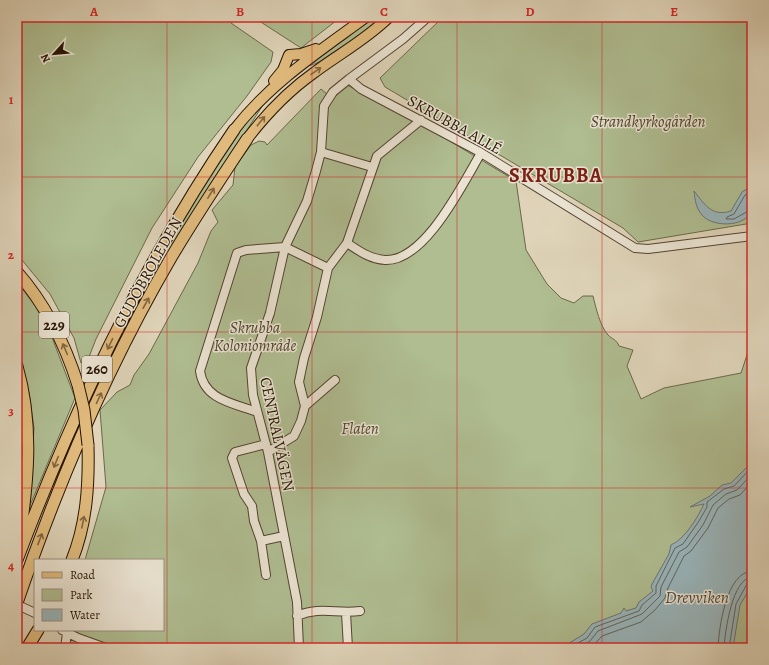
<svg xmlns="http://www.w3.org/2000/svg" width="769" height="665" font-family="Alegreya,serif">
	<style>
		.green { fill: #afbd91; stroke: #6a684a }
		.water { fill: #99b5bb; stroke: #6b7471 }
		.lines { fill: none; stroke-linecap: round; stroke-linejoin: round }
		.shore { stroke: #5f645f; stroke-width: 1 }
		.minor-casing { stroke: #544330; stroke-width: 10 }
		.major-casing { stroke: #251303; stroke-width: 12 }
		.highway-casing { stroke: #251303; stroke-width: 13 }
		.minor { stroke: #eae3d2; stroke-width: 8 }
		.major { stroke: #e0ba7c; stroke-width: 10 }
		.highway { stroke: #e0ba7c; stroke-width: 11 }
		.highway-bridge-casing { stroke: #251303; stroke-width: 13; stroke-linecap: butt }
		.highway-bridge { stroke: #e0ba7c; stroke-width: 11 }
		.oneway { stroke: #826640 }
		.grid { fill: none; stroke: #d62828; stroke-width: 1; stroke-opacity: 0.55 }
		.labels { text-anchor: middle; stroke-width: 3; stroke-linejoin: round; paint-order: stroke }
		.shield { fill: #eae3d2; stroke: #605141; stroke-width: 1 }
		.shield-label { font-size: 15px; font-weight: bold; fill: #251303 }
		.park-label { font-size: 16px; font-style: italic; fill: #4e462e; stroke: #eae3d2 }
		.street-label { font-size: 16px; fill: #251303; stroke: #eae3d2 }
		.water-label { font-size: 17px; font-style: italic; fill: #4e4c43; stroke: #eae3d2 }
		.district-label { font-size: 20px; font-weight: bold; letter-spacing: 1px; fill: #7a1f14; stroke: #eae3d2 }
		.neatline { fill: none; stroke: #d62828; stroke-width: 1.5 }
		.grid-label { font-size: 13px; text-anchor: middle; font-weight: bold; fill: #d62828 }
	</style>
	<rect width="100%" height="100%" fill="#dfd4b9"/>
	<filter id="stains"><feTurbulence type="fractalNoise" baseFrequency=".005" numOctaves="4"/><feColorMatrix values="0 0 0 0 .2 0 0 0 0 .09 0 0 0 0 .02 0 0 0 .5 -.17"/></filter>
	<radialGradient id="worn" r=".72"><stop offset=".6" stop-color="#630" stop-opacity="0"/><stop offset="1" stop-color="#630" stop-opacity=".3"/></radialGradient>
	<!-- green -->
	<path class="green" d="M 17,17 L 227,17 L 231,23 L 273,52 L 271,62 L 247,96 L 198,157 L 152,228 L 96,339 L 89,357 L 81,363 L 74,338 L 50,294 L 17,254 Z
		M 253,17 L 341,17 L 301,48 Z
		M 376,17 L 384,17 C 360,36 335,60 304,67 L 314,58 Z
		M 443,17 L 752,17 L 752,223 L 638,242 L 623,228 L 385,87 L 380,78 Z
		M 289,80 L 263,105 L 163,261 L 131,318 L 90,403 L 88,397 L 127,317 L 184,216 L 235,136 L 262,103 Z
		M 347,85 L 420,123 L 516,181 L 526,250 L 547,284 L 561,298 L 574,303 L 583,296 L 593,296 C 596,308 600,326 608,335 C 612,339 617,340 619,346 L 633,350 L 627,366 L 641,399 L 664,388 L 741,373 L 748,352 L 752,349 L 752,648 L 57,648 L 63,641 L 64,630 L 163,630 L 163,560 L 85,560 L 106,487 L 100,410 L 117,392 L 130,385 L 134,375 L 149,354 L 198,263 L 211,231 L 218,222 L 212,210 L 233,185 L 235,167 L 251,145 L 259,141 L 265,142 L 267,145 L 321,89 L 333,99 Z
		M 17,282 L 36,307 L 53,340 L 75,398 L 29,508 L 34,428 L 29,393 L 17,350 Z"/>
	<!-- water -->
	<path class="water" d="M 747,189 L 752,190 C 752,196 754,206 752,211 C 744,228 712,227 702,215 C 696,208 695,200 694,191 C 705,205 712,217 731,211 L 742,192 Z
		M 752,459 L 752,585 L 740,605 L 733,648 L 561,648 L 584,634 L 592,624 L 621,613 L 624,608 L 626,611 L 636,608 L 639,602 L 653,591 L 651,587 L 652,584 L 669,554 L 671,545 C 685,539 698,517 704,504 L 690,507 L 710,496 L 722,485 L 731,483 L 750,464 Z"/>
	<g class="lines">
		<!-- shore -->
		<path class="shore" d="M 752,193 L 745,195 L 734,214 L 727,217 L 726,219 L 734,219 L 752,209
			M 569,648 L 587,638 L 595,627 L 639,611 L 642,605 L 656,593 L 656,586 L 675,548 L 683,544 L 699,521 L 707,507 L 707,502 L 724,489 L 734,486 L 752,467
			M 579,648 L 590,641 L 598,631 L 642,614 L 660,596 L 661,587 L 679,552 L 687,547 L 703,525 L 713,505 L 726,494 L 737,490 L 752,474
			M 591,648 L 602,636 L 641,622 L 655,610 L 665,598 L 668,588 L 684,556 L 691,551 L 708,528 L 718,508 L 729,499 L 740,495 L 752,482
			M 718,648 C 719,628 726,572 752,571
			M 724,648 C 725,632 732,578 752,577
			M 729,648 L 736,604 L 747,584 L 752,582"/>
		<defs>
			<path id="minor" d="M 428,17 L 403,39 L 349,79 L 361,89 L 478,151 L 635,248 L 648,249 L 752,236
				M 321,152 L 372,167
				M 347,243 C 359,251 370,259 385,260 C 425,262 463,183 481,153
				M 305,406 L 299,382 L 304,358 L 317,317 L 328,268 L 347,243 L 377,156 L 421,120
				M 257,412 C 233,403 204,400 200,371 L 237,253 L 246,250 L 285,247 L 328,268
				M 266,444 L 235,452 L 232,458 L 244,494 L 252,506 L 254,521 L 261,541 L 266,575
				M 268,452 L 294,436 L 301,421 L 305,406 L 335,380
				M 261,541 L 284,536
				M 22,607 L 35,613
				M 346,613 L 348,648
				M 297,616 C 320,606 336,614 360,611
				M 62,630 L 78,638 L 106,648
				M 65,648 L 67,633
				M 299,648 L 297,602 L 268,452 L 253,395 L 251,368 L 270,313 L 285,247 L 307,201 L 316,171 L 321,152 L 324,106 L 333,92 L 349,79"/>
			<path id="major" d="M 274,81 L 283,70 L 289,55 L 301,54 L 316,49
				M 234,130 C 270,83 320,51 366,17
				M 247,139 C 267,113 288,91 315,72 C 339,54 367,39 389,17"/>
			<path id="highway" d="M 17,272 C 46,305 65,344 78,385
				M 17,366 C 34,425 28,483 19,542
				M 17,560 C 74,409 143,263 234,130
				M 72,560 C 87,523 89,483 88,445
				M 17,603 C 58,483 108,365 172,256 C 196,216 221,178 247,139
				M 27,648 L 38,630"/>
		</defs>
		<!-- minor casing -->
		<use href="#minor" class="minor-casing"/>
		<!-- major casing -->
		<use href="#major" class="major-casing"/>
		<!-- highway casing -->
		<use href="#highway" class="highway-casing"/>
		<!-- minor -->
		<use href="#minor" class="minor"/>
		<!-- major -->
		<use href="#major" class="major"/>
		<!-- highway -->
		<use href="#highway" class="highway"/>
		<defs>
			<path id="highway-bridge" d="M 78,385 L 84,410 L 88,445"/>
		</defs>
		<!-- highway-bridge casing -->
		<use href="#highway-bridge" class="highway-bridge-casing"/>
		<!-- highway-bridge -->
		<use href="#highway-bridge" class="highway-bridge"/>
	</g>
	<!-- one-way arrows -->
	<defs><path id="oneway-shaft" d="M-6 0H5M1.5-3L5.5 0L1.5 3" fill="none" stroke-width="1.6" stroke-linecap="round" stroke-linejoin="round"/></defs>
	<g class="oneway">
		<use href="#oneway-shaft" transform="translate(316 71) rotate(-35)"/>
		<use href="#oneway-shaft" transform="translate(261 121) rotate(-51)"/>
		<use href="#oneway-shaft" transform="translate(211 193) rotate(-58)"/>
		<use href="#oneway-shaft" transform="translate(146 303) rotate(-61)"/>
		<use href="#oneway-shaft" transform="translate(110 344) rotate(116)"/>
		<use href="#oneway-shaft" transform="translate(65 349) rotate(-113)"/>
		<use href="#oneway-shaft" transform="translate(99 398) rotate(-65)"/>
		<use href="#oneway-shaft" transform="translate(56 462) rotate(112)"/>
		<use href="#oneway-shaft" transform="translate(83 522) rotate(-79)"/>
		<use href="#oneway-shaft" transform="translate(40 539) rotate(-69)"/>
	</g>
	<!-- grid -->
	<path class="grid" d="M 167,17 L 167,648M 312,17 L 312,648M 457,17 L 457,648M 602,17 L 602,648M 17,177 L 752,177M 17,332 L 752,332M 17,488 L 752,488"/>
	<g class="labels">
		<!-- shield labels -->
		<g class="shield">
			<rect x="39" y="312" width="30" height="26" rx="3"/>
			<rect x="82" y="356" width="30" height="26" rx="3"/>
		</g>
		<g class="shield-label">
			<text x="54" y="330">229</text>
			<text x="97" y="374">260</text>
		</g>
		<!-- park labels -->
		<g class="park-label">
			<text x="648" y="127">Strandkyrkogården</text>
			<text x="255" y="333">Skrubba<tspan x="255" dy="18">Koloniområde</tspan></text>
			<text x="360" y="434">Flaten</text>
		</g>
		<!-- street labels -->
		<g class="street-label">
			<text transform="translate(455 124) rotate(29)" y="6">SKRUBBA ALLÉ</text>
			<text transform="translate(147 272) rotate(-61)" y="6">GUDÖBROLEDEN</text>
			<text transform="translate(278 434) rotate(78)" y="6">CENTRALVÄGEN</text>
		</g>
		<!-- water labels -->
		<g class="water-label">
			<text x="697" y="603">Drevviken</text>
		</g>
		<!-- district labels -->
		<g class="district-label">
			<text x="556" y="182">SKRUBBA</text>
		</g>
	</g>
	<!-- margin -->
	<rect width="769" height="665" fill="none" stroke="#dfd4b9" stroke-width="44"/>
	<!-- legend -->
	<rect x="34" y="559" width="130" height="72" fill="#eae3d2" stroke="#9b907f"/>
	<rect x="42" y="572" width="20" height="6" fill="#e0ba7c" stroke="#9b907f"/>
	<text x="70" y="579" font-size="12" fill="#251303">Road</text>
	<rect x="42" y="589" width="20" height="12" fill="#afbd91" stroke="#9b907f"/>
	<text x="70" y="599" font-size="12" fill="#251303">Park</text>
	<rect x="42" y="609" width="20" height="12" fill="#99b5bb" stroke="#9b907f"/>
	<text x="70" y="619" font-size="12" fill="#251303">Water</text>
	<!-- north arrow -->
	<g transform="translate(54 54) rotate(243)" stroke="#eae3d2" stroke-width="3" paint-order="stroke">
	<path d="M0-3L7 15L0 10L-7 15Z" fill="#251303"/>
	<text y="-6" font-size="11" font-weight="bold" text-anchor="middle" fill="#251303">N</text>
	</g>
	<rect x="22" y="22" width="725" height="621" class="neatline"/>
	<g class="grid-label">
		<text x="94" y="16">A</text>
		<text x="240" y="16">B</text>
		<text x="384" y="16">C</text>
		<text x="530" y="16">D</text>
		<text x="674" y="16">E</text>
		<text x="11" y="104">1</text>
		<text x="11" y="259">2</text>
		<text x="11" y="415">3</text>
		<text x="11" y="570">4</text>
	</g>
	<rect width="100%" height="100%" filter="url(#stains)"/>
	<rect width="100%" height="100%" fill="url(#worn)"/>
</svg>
